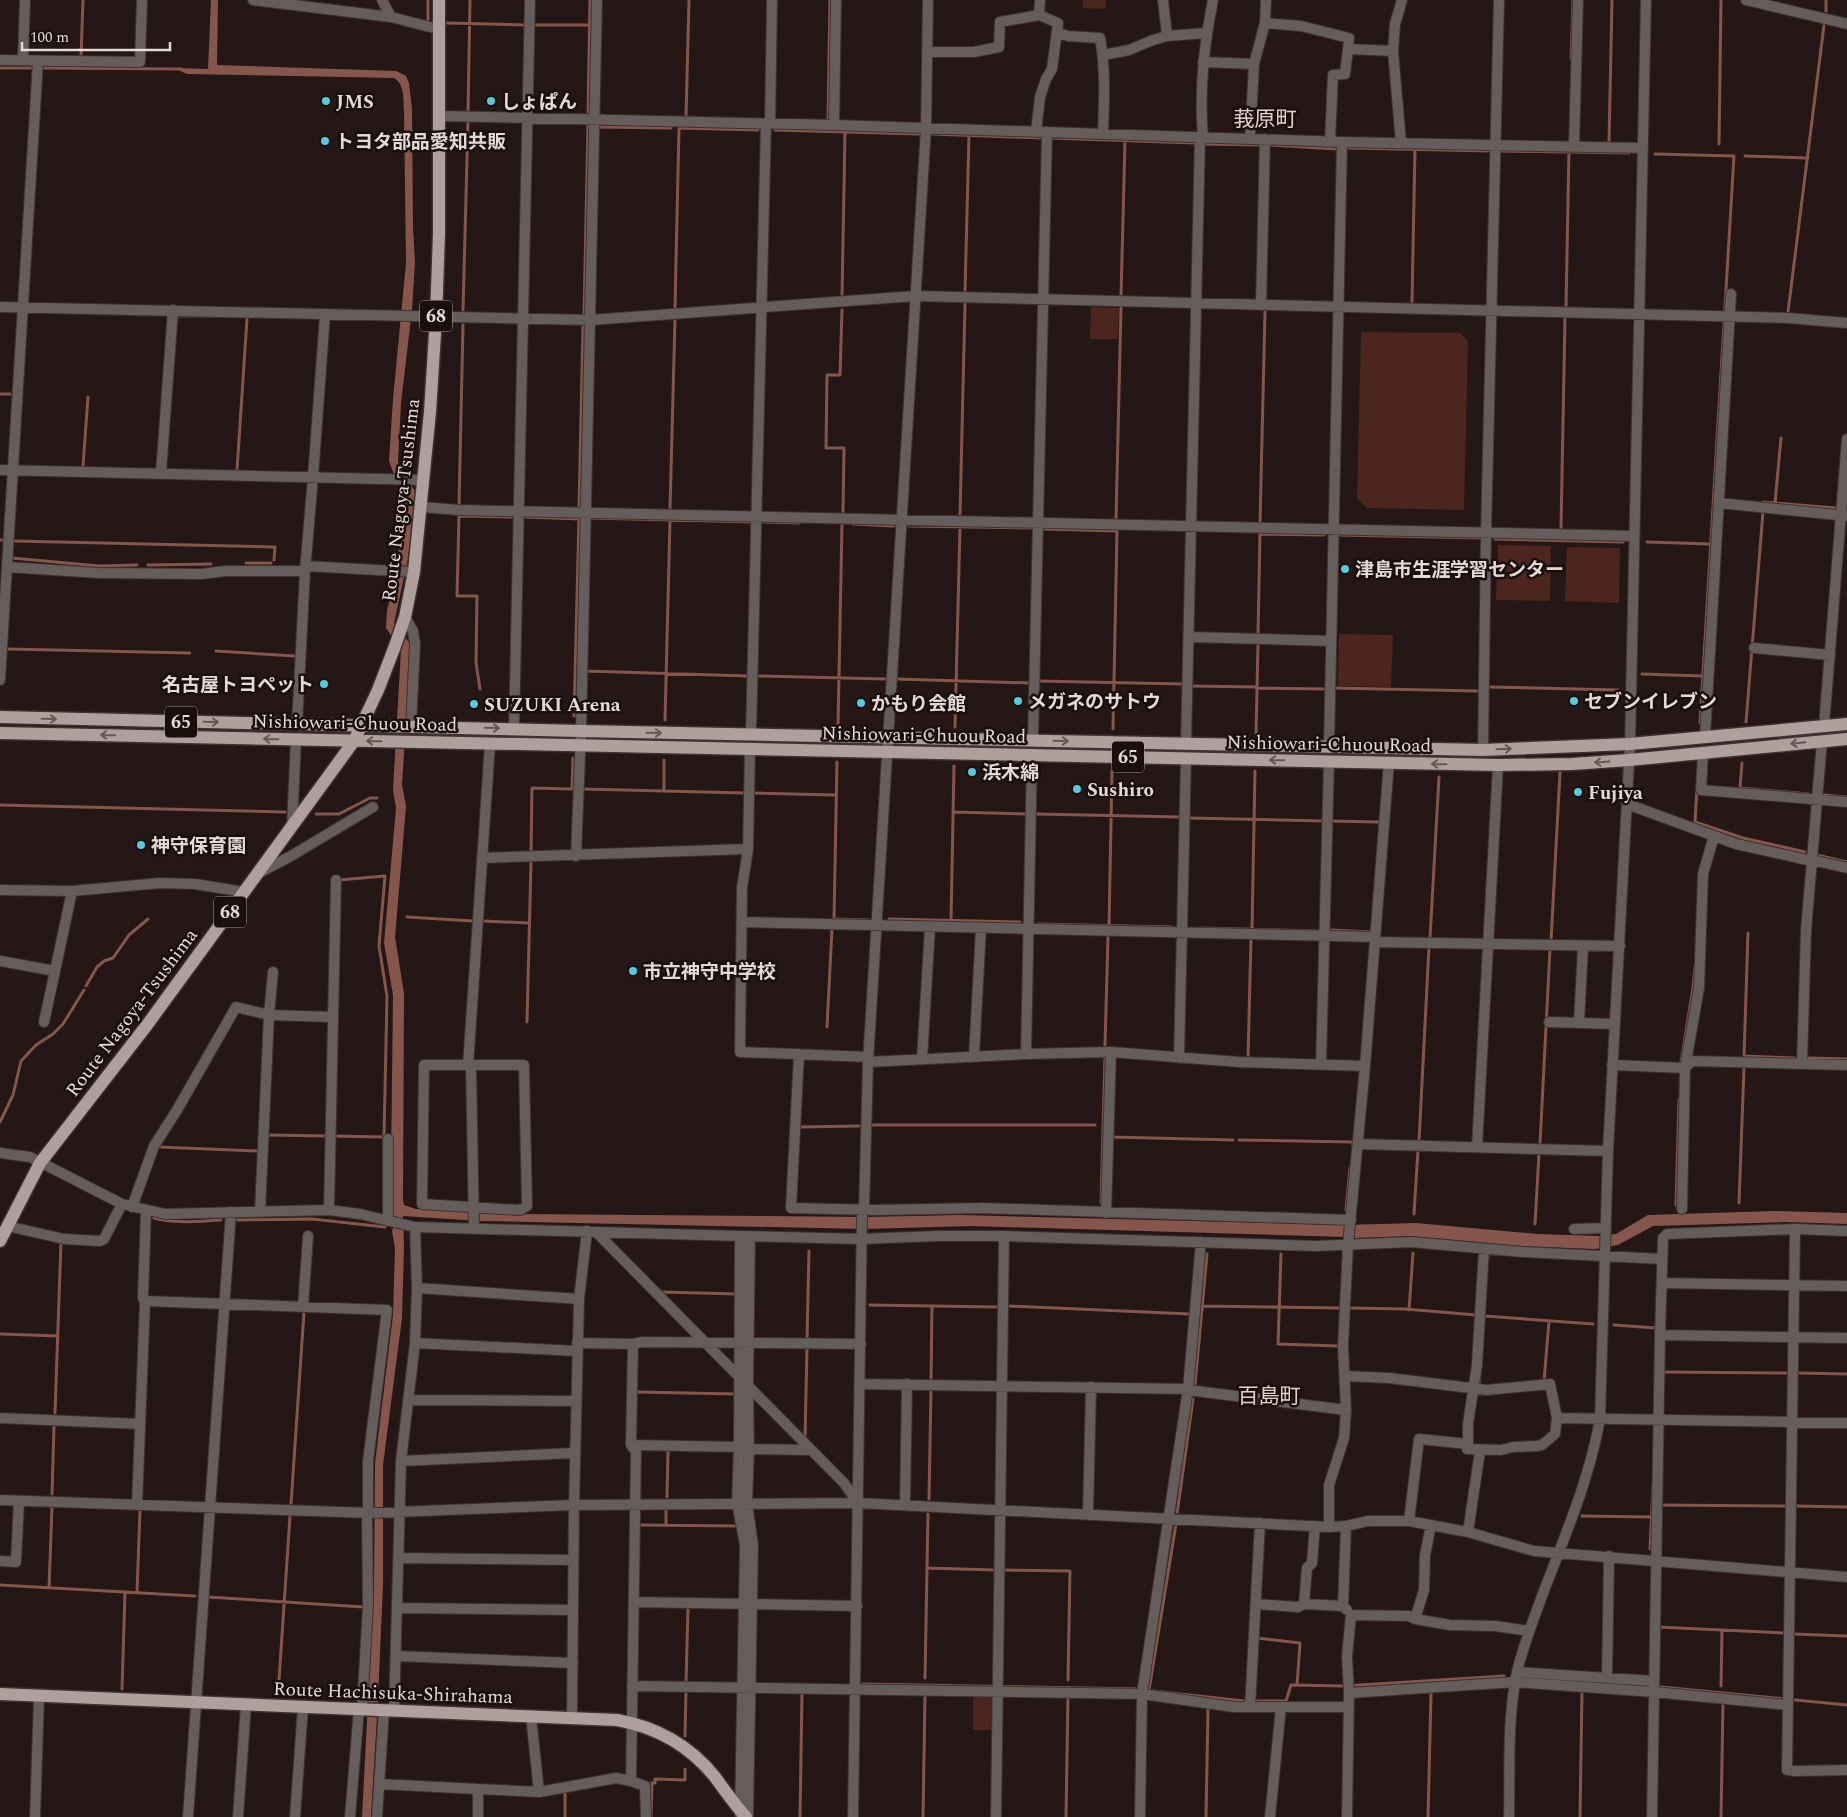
<svg xmlns="http://www.w3.org/2000/svg" width="1847" height="1817" font-family="Spectral,'Noto Sans JP',serif">
	<style>
		.green { fill: #4c251e }
		.water { fill: #86564d }
		.lines { fill: none; stroke-linecap: round; stroke-linejoin: round }
		.stream { stroke: #86564d; stroke-width: 3 }
		.minor-casing { stroke: #3f3230; stroke-width: 12 }
		.major-casing { stroke: #3f3230; stroke-width: 15 }
		.minor { stroke: #645d5c; stroke-width: 10 }
		.major { stroke: #afa09d; stroke-width: 12 }
		.oneway { stroke: #655854 }
		.poi-dot { fill: #55cadf; stroke: #1b0f0c; stroke-width: 2 }
		.labels { text-anchor: middle; stroke-width: 5; stroke-linejoin: round; paint-order: stroke }
		.shield { fill: #1b0f0c; stroke: #a79d9b; stroke-width: 1 }
		.shield-label { font-size: 18px; font-weight: bold; fill: #e3dad8 }
		.poi-label { font-size: 19px; font-weight: bold; fill: #e3dad8; stroke: #1b0f0c; text-anchor: start }
		.street-label { font-size: 19px; fill: #e3dad8; stroke: #1b0f0c }
		.quarter-label { font-size: 21px; fill: #e3d0cd; stroke: #1b0f0c }
	</style>
	<rect width="100%" height="100%" fill="#241715"/>
	<!-- green -->
	<path class="green" d="M 1083,0 L 1106,0 L 1105,9 L 1083,8 Z
		M 1091,307 L 1119,308 L 1118,339 L 1090,339 Z
		M 1361,332 L 1460,333 L 1468,341 L 1464,510 L 1367,508 L 1357,499 Z
		M 1498,545 L 1551,546 L 1550,601 L 1496,600 Z
		M 1567,547 L 1620,548 L 1619,603 L 1565,601 Z
		M 1339,634 L 1393,635 L 1391,687 L 1338,686 Z
		M 973,1695 L 991,1695 L 993,1697 L 993,1730 L 973,1730 Z"/>
	<!-- water -->
	<path class="water" d="M 211,0 L 218,0 L 217,65 L 396,71 L 406,76 L 409,83 L 412,109 L 413,228 L 415,262 L 412,310 L 401,403 L 398,462 L 401,472 L 415,491 L 408,559 L 394,623 L 411,645 L 402,785 L 406,806 L 395,937 L 404,993 L 403,1199 L 404,1205 L 416,1209 L 519,1214 L 865,1217 L 960,1215 L 1345,1225 L 1416,1223 L 1538,1234 L 1597,1236 L 1616,1234 L 1648,1215 L 1774,1211 L 1847,1213 L 1847,1224 L 1785,1222 L 1653,1226 L 1618,1245 L 1595,1249 L 1520,1246 L 1411,1236 L 1353,1238 L 1345,1237 L 971,1226 L 865,1229 L 480,1221 L 403,1216 L 404,1247 L 402,1318 L 383,1465 L 383,1585 L 378,1699 L 371,1817 L 362,1817 L 374,1587 L 375,1463 L 393,1315 L 395,1248 L 392,1231 L 394,1225 L 391,1167 L 393,995 L 384,943 L 396,808 L 393,790 L 401,650 L 386,628 L 387,610 L 396,576 L 404,494 L 393,472 L 389,461 L 393,399 L 406,263 L 404,111 C 403,100 405,84 394,78 L 187,74 L 178,70 L 178,68 L 208,69 Z"/>
	<g class="lines">
		<!-- stream -->
		<path class="stream" d="M 1826,11 L 1826,0
			M 428,20 L 428,0
			M 447,23 L 525,25
			M 536,25 L 590,25
			M 81,57 L 83,0
			M 1571,59 L 1573,0
			M 0,68 L 33,68
			M 44,68 L 181,69
			M 468,112 L 470,0
			M 588,117 L 590,0
			M 686,117 L 689,0
			M 828,119 L 830,0
			M 598,127 L 671,128
			M 679,128 L 758,130
			M 775,130 L 919,134
			M 931,134 L 1042,138
			M 1050,138 L 1195,143
			M 1609,142 L 1612,0
			M 1203,144 L 1261,145
			M 1719,144 L 1721,0
			M 1269,145 L 1337,149
			M 1348,148 L 1491,151
			M 1500,151 L 1629,153
			M 1655,154 L 1734,156 L 1700,723
			M 1745,156 L 1808,158
			M 965,292 L 969,135
			M 1121,296 L 1125,141
			M 842,297 L 845,132
			M 1412,302 L 1415,149
			M 675,307 L 679,128
			M 1566,307 L 1569,149
			M 463,310 L 468,121
			M 842,310 L 840,375 L 827,375 L 826,448 L 844,448 L 843,512
			M 1788,312 L 1824,25
			M 584,314 L 588,124
			M 0,394 L 10,394
			M 83,466 L 88,397
			M 237,470 L 247,319
			M 1763,502 L 1835,508
			M 1775,503 L 1781,438
			M 459,505 L 463,325
			M 579,507 L 583,326
			M 670,509 L 675,319
			M 459,514 L 457,596 L 477,596 L 476,663 L 480,689
			M 960,515 L 965,304
			M 459,516 L 512,517
			M 525,517 L 580,519
			M 590,518 L 752,522
			M 1116,519 L 1121,308
			M 762,522 L 799,523
			M 1260,523 L 1265,311
			M 853,524 L 894,526
			M 908,526 L 1031,528
			M 1044,529 L 1117,531 L 1113,729
			M 1561,529 L 1565,317
			M 1260,534 L 1324,535
			M 1339,535 L 1480,538
			M 1495,539 L 1623,542
			M 0,540 L 3,540
			M 14,541 L 275,547 L 274,560
			M 1647,542 L 1710,544
			M 12,558 L 99,566 L 137,565
			M 246,563 L 271,563
			M 148,565 L 211,564
			M 1258,635 L 1260,532
			M 9,649 L 190,653
			M 216,651 L 295,656
			M 585,671 L 748,676
			M 1642,674 L 1703,676
			M 758,676 L 885,679
			M 897,679 L 1030,683
			M 1037,681 L 1184,684
			M 1191,686 L 1257,687
			M 1490,687 L 1619,690
			M 1257,688 L 1325,689
			M 1334,688 L 1477,691
			M 574,716 L 579,517
			M 665,720 L 670,520
			M 1746,722 L 1763,512
			M 838,726 L 842,523
			M 955,727 L 960,527
			M 1256,735 L 1258,643
			M 837,762 L 834,919 L 869,920
			M 1742,763 L 1740,788 L 1809,794
			M 1697,788 L 1695,822 L 1743,838 L 1805,852
			M 583,789 L 744,793
			M 664,791 L 664,760
			M 755,793 L 836,795
			M 1823,795 L 1847,797
			M 0,805 L 285,812
			M 953,812 L 1025,814
			M 316,814 L 339,814 L 370,798 L 377,798
			M 1037,814 L 1180,817
			M 1189,818 L 1323,821
			M 1330,821 L 1379,822 L 1379,824
			M 531,853 L 532,788 L 572,789 L 573,758
			M 1817,855 L 1847,862
			M 407,917 L 473,921
			M 889,919 L 1020,922
			M 483,921 L 529,923
			M 951,921 L 954,766
			M 1038,924 L 1172,927
			M 1109,926 L 1112,771
			M 1200,928 L 1319,931
			M 1252,929 L 1255,771
			M 1331,930 L 1371,932 L 1371,930
			M 1748,933 L 1744,1056 L 1795,1058
			M 1430,938 L 1439,777
			M 1551,941 L 1560,772
			M 86,986 L 97,967 L 104,961 L 113,958 L 129,935 L 148,919
			M 527,1022 L 531,862
			M 827,1027 L 832,929
			M 1105,1045 L 1108,937
			M 1248,1058 L 1251,938
			M 1809,1058 L 1847,1059
			M 1681,1062 L 1693,988 L 1695,966
			M 0,1122 L 13,1095 L 21,1061 L 36,1045 L 53,1034 L 63,1024 L 84,990
			M 871,1125 L 1095,1125
			M 800,1127 L 859,1126
			M 267,1135 L 327,1136
			M 333,1136 L 384,1137 L 387,996 L 379,946 L 385,876 L 339,880
			M 1111,1137 L 1233,1140
			M 1239,1140 L 1352,1142 L 1353,1146
			M 1419,1141 L 1429,947
			M 1540,1144 L 1550,949
			M 159,1147 L 259,1151 L 259,1149
			M 1101,1203 L 1105,1056
			M 1739,1203 L 1744,1068
			M 1676,1205 L 1679,1099
			M 1346,1210 L 1350,1168
			M 1414,1214 L 1418,1150
			M 154,1218 C 176,1224 199,1221 221,1220
			M 237,1220 L 312,1219 L 385,1227
			M 1535,1224 L 1539,1153
			M 1281,1254 L 1278,1344 L 1339,1346
			M 661,1292 L 737,1294
			M 870,1305 L 998,1307
			M 1008,1306 L 1190,1314
			M 1202,1306 L 1341,1308
			M 1350,1308 L 1405,1309 L 1476,1315
			M 1409,1310 L 1413,1253
			M 1485,1316 L 1593,1324
			M 1614,1325 L 1656,1328 L 1656,1330
			M 1,1334 L 58,1336
			M 807,1340 L 809,1251
			M 1662,1372 L 1787,1373
			M 1798,1373 L 1847,1374
			M 931,1380 L 932,1306
			M 1544,1381 L 1549,1321
			M 1195,1385 L 1207,1254
			M 1479,1386 L 1480,1374
			M 638,1392 L 736,1394
			M 55,1413 L 61,1241
			M 805,1437 L 807,1348
			M 52,1494 L 54,1427
			M 667,1497 L 668,1450
			M 929,1499 L 931,1390
			M 291,1504 L 304,1312
			M 1659,1505 L 1786,1506
			M 1796,1506 L 1847,1507
			M 666,1509 L 666,1525
			M 1177,1514 L 1193,1399
			M 1582,1516 L 1651,1517
			M 641,1525 L 738,1526
			M 1650,1549 L 1653,1485
			M 927,1568 L 995,1570
			M 1004,1570 L 1070,1571 L 1068,1680
			M 0,1585 L 195,1596
			M 49,1588 L 52,1507
			M 137,1592 L 140,1510
			M 208,1597 L 363,1607
			M 1658,1627 L 1784,1633
			M 1793,1634 L 1847,1636
			M 1256,1638 L 1300,1643 L 1297,1685
			M 925,1678 L 928,1514
			M 1538,1679 L 1661,1687 L 1847,1705
			M 686,1682 L 688,1608
			M 863,1684 L 1142,1689
			M 1721,1686 L 1722,1630
			M 122,1689 L 125,1592
			M 1149,1690 L 1176,1524
			M 1153,1691 L 1244,1701
			M 278,1695 L 290,1516
			M 1256,1701 L 1286,1701 L 1291,1685 L 1344,1686 L 1504,1676
			M 685,1736 L 686,1692
			M 565,1817 L 565,1793
			M 651,1817 L 652,1783 L 655,1783 L 655,1779 L 685,1780 L 685,1769
			M 800,1817 L 802,1693
			M 923,1817 L 925,1695
			M 1066,1817 L 1068,1696
			M 1206,1817 L 1208,1710
			M 1428,1817 L 1431,1694
			M 1580,1817 L 1582,1691
			M 1721,1817 L 1723,1702"/>
		<defs>
			<path id="minor" d="M 253,0 L 391,17
				M 382,0 L 391,17 L 438,29
				M 1163,0 L 1167,36
				M 1746,0 L 1847,24
				M 1039,15 L 1040,0
				M 1265,23 L 1266,0
				M 1058,33 L 1068,36 L 1100,38 C 1106,70 1104,102 1103,134
				M 928,52 L 974,52 L 999,47 L 1000,22 L 1039,15 L 1058,23 L 1052,69 L 1046,79 L 1040,97 L 1036,132
				M 1103,55 L 1129,50 L 1153,40 L 1167,36 L 1206,33
				M 0,60 L 140,62 L 142,0
				M 23,60 L 25,0
				M 1203,62 L 1254,64
				M 439,116 L 834,125 L 1342,142 L 1643,148
				M 770,124 L 772,0
				M 834,125 L 836,0
				M 1203,137 C 1199,92 1204,45 1213,0
				M 1250,139 L 1254,64 L 1265,23 L 1301,26 L 1349,38 L 1348,49 L 1393,51
				M 1330,141 L 1333,75 L 1345,74 L 1348,49
				M 1401,143 L 1393,51 L 1395,24 L 1402,0
				M 1574,146 L 1578,0
				M 1261,305 L 1265,139
				M 0,307 L 590,320 L 915,296 L 1788,318 L 1847,323
				M 0,470 L 424,480
				M 161,473 L 173,310
				M 1719,503 L 1847,516
				M 422,507 L 458,510 L 1634,536
				M 305,566 L 414,572
				M 7,567 L 99,573 L 202,574 L 225,571 L 305,571
				M 405,617 L 413,631 L 415,644 L 411,727
				M 1189,637 L 1331,641
				M 1754,648 L 1830,655
				M 0,680 L 38,61
				M 297,725 L 305,571 L 313,477 L 325,315
				M 1824,726 L 1847,439
				M 514,729 L 530,0
				M 751,734 L 766,124
				M 1705,737 L 1731,294
				M 1033,740 L 1047,132
				M 1186,743 L 1200,137
				M 1329,746 L 1342,142
				M 750,749 L 748,849 L 742,888 L 740,1052 L 868,1057
				M 1483,750 L 1486,533 L 1499,0
				M 1703,753 L 1701,790 L 1847,802
				M 1627,804 L 1736,844 L 1812,861
				M 292,827 L 296,739
				M 576,856 L 581,731 L 597,0
				M 482,858 L 748,849
				M 1812,860 L 1847,868
				M 259,873 L 291,856 L 373,807
				M 0,890 L 72,891 L 160,883 L 195,884 L 244,892
				M 742,922 L 1375,937
				M 1375,942 L 1620,946
				M 0,961 L 55,971 L 72,891
				M 273,972 L 269,1015 L 333,1017
				M 44,1022 L 55,971
				M 1549,1022 L 1615,1024
				M 1579,1023 L 1583,946
				M 799,1054 L 791,1208 L 876,1210 L 982,1208 L 1351,1220
				M 1026,1054 L 1032,755
				M 974,1056 L 981,928
				M 1179,1058 L 1186,758
				M 922,1059 L 930,927
				M 868,1062 L 1026,1054 L 1111,1052 L 1239,1062 L 1365,1066
				M 1802,1063 L 1806,931 L 1822,741
				M 1321,1064 L 1329,761
				M 424,1065 L 524,1065 L 527,1206 L 520,1210 L 422,1204 Z
				M 1612,1065 L 1685,1068 L 1692,1061 L 1847,1065
				M 468,1066 L 490,744
				M 471,1066 L 474,1229
				M 388,1139 L 388,1221
				M 1358,1144 L 1608,1151
				M 1477,1147 L 1498,765
				M 0,1153 L 30,1157 L 122,1204 L 165,1214 L 329,1210 L 360,1214 L 415,1227 L 740,1236 L 861,1239 L 938,1236 L 1004,1236 L 1315,1246 L 1411,1242 L 1523,1252 L 1662,1259
				M 132,1207 L 154,1146 L 177,1110 L 236,1007 L 269,1015 L 260,1212
				M 1682,1209 L 1685,1068 L 1699,988 L 1703,874 L 1714,836
				M 329,1210 L 336,880
				M 1106,1213 L 1111,1052
				M 7,1226 L 64,1239 L 100,1241 L 104,1239 L 122,1204
				M 1574,1229 L 1606,1228
				M 1795,1229 L 1787,1770 L 1796,1771 L 1847,1770
				M 1847,1231 L 1795,1229 L 1667,1234 L 1663,1238 L 1660,1335 L 1847,1338
				M 596,1232 L 844,1483 L 858,1503
				M 1662,1283 L 1847,1286
				M 417,1288 L 579,1299
				M 145,1301 L 387,1310 L 368,1461 L 368,1513
				M 303,1307 L 308,1236
				M 415,1343 L 577,1351
				M 577,1343 L 633,1344 L 631,1445 L 636,1452 L 631,1781
				M 633,1344 L 642,1342 L 861,1344
				M 1345,1376 L 1389,1378 L 1487,1390 L 1550,1384 L 1557,1418
				M 860,1384 L 1188,1389
				M 1188,1390 L 1346,1410
				M 408,1400 L 576,1401
				M 0,1418 L 140,1424
				M 1468,1444 L 1467,1449 L 1501,1450 L 1513,1447 L 1537,1446 L 1542,1445 L 1555,1434 L 1557,1418 L 1847,1423
				M 631,1445 L 739,1447
				M 743,1449 L 809,1450
				M 401,1461 L 575,1453
				M 0,1500 L 371,1513 L 574,1505 L 858,1503 L 1329,1527 L 1346,1526 L 1368,1521 L 1409,1521 L 1468,1532 L 1534,1551 L 1847,1577
				M 137,1505 L 145,1301 L 143,1298 L 146,1210
				M 905,1505 L 907,1384
				M 1088,1514 L 1091,1387
				M 1409,1521 L 1419,1439 L 1468,1444 L 1468,1424 L 1477,1365 L 1484,1249
				M 1431,1525 L 1425,1555 L 1424,1590 L 1415,1619 L 1450,1625 L 1495,1626 L 1529,1631
				M 1315,1526 L 1312,1563 L 1307,1568 L 1304,1604 L 1343,1606
				M 1346,1526 L 1343,1606 L 1347,1610
				M 1329,1527 L 1329,1485 L 1344,1438 L 1346,1410 L 1343,1346 L 1348,1245 L 1365,1066 L 1389,762
				M 1468,1532 L 1480,1451
				M 398,1558 L 573,1560
				M 0,1561 L 16,1562 L 19,1501
				M 634,1602 L 857,1606
				M 1256,1604 L 1298,1607 L 1304,1604
				M 397,1608 L 573,1610
				M 396,1656 L 573,1663
				M 1517,1672 L 1654,1681
				M 1607,1678 L 1609,1556
				M 632,1686 L 1142,1694 L 1234,1707 L 1349,1707
				M 1349,1693 L 1347,1657 L 1351,1615 L 1409,1616 L 1415,1619
				M 1250,1707 L 1260,1523
				M 362,1709 L 368,1606 L 367,1513
				M 394,1711 L 401,1461 L 415,1343 L 417,1288 L 415,1227
				M 531,1716 L 539,1792
				M 572,1717 L 574,1505 L 579,1299 L 587,1231
				M 379,1784 L 478,1789
				M 740,1814 L 745,1545 L 737,1503 L 739,1447 L 740,1236
				M 35,1817 L 39,1696
				M 188,1817 L 231,1212
				M 238,1817 L 246,1705
				M 295,1817 L 303,1707
				M 350,1817 L 359,1709
				M 377,1817 L 384,1710
				M 478,1817 L 478,1789 L 539,1792 L 616,1778 L 631,1781 L 645,1786 L 646,1817
				M 748,1817 L 753,1545 L 747,1503 L 749,1449 L 748,1386 L 750,1236
				M 853,1817 L 862,1214 L 864,1210 L 868,1062 L 926,128 L 928,0
				M 996,1817 L 1004,1236
				M 1140,1817 L 1142,1694 L 1188,1389 L 1201,1242
				M 1270,1817 L 1281,1707
				M 1347,1817 L 1349,1693 L 1515,1682 L 1654,1692 L 1788,1705
				M 1509,1817 C 1510,1769 1507,1719 1517,1672 C 1523,1646 1533,1621 1542,1596 C 1564,1538 1589,1481 1600,1419 L 1608,1151 L 1630,744 L 1646,0
				M 1652,1817 L 1660,1335"/>
			<path id="major" d="M 0,717 L 581,731 L 1483,750 L 1630,744 L 1847,724
				M 0,733 L 1498,765 L 1572,764 L 1629,760 L 1847,739
				M 0,1241 L 40,1163 L 147,1025 L 354,741 L 378,690 L 395,646 L 405,617 L 414,572 L 430,412 L 436,318 L 439,234 L 439,0
				M 0,1694 L 617,1720 C 657,1727 690,1746 715,1777 C 725,1791 735,1805 746,1817"/>
		</defs>
		<!-- minor casing -->
		<use href="#minor" class="minor-casing"/>
		<!-- major casing -->
		<use href="#major" class="major-casing"/>
		<!-- minor -->
		<use href="#minor" class="minor"/>
		<!-- major -->
		<use href="#major" class="major"/>
	</g>
	<!-- one-way arrows -->
	<defs><path id="oneway-shaft" d="M-6 0H5M1.5-3L5.5 0L1.5 3" fill="none" stroke-width="1.6" stroke-linecap="round" stroke-linejoin="round" transform="scale(1.25)"/></defs>
	<g class="oneway">
		<use href="#oneway-shaft" transform="translate(49 719) rotate(1)"/>
		<use href="#oneway-shaft" transform="translate(211 722) rotate(1)"/>
		<use href="#oneway-shaft" transform="translate(492 728) rotate(1)"/>
		<use href="#oneway-shaft" transform="translate(654 733) rotate(1)"/>
		<use href="#oneway-shaft" transform="translate(108 735) rotate(-179)"/>
		<use href="#oneway-shaft" transform="translate(271 739) rotate(-179)"/>
		<use href="#oneway-shaft" transform="translate(374 741) rotate(-179)"/>
		<use href="#oneway-shaft" transform="translate(1061 741) rotate(1)"/>
		<use href="#oneway-shaft" transform="translate(1798 743) rotate(174)"/>
		<use href="#oneway-shaft" transform="translate(1504 749) rotate(-2)"/>
		<use href="#oneway-shaft" transform="translate(1277 760) rotate(-179)"/>
		<use href="#oneway-shaft" transform="translate(1602 762) rotate(176)"/>
		<use href="#oneway-shaft" transform="translate(1439 764) rotate(-179)"/>
	</g>
	<!-- markers -->
	<g class="poi-dot">
		<circle cx="326" cy="101" r="5"/>
		<circle cx="491" cy="101" r="5"/>
		<circle cx="325" cy="141" r="5"/>
		<circle cx="1345" cy="569" r="5"/>
		<circle cx="324" cy="684" r="5"/>
		<circle cx="1018" cy="701" r="5"/>
		<circle cx="1574" cy="701" r="5"/>
		<circle cx="861" cy="703" r="5"/>
		<circle cx="474" cy="704" r="5"/>
		<circle cx="972" cy="772" r="5"/>
		<circle cx="1077" cy="789" r="5"/>
		<circle cx="1578" cy="792" r="5"/>
		<circle cx="141" cy="845" r="5"/>
		<circle cx="633" cy="971" r="5"/>
	</g>
	<g class="labels">
		<!-- shield labels -->
		<g class="shield">
			<rect x="420" y="300.5" width="32" height="31" rx="4"/>
			<rect x="165" y="706.5" width="32" height="31" rx="4"/>
			<rect x="1112" y="741.5" width="32" height="31" rx="4"/>
			<rect x="214" y="896.5" width="32" height="31" rx="4"/>
		</g>
		<g class="shield-label">
			<text x="436" y="322">68</text>
			<text x="181" y="728">65</text>
			<text x="1128" y="763">65</text>
			<text x="230" y="918">68</text>
		</g>
		<!-- poi labels -->
		<g class="poi-label">
			<text x="336" y="108">JMS</text>
			<text x="501" y="108">しょぱん</text>
			<text x="335" y="148">トヨタ部品愛知共販</text>
			<text x="1355" y="576">津島市生涯学習センター</text>
			<text x="314" y="691" text-anchor="end">名古屋トヨペット</text>
			<text x="1028" y="708">メガネのサトウ</text>
			<text x="1584" y="708">セブンイレブン</text>
			<text x="871" y="710">かもり会館</text>
			<text x="484" y="711">SUZUKI Arena</text>
			<text x="982" y="779">浜木綿</text>
			<text x="1087" y="796">Sushiro</text>
			<text x="1588" y="799">Fujiya</text>
			<text x="151" y="852">神守保育園</text>
			<text x="643" y="978">市立神守中学校</text>
		</g>
		<!-- street labels -->
		<g class="street-label">
			<text transform="translate(400 500) rotate(-83)" y="7">Route Nagoya-Tsushima</text>
			<text transform="translate(355 722) rotate(1)" y="7">Nishiowari-Chuou Road</text>
			<text transform="translate(924 734) rotate(1)" y="7">Nishiowari-Chuou Road</text>
			<text transform="translate(1329 743) rotate(1)" y="7">Nishiowari-Chuou Road</text>
			<text transform="translate(131 1012) rotate(-53)" y="7">Route Nagoya-Tsushima</text>
			<text transform="translate(393 1692) rotate(2)" y="7">Route Hachisuka-Shirahama</text>
		</g>
		<!-- quarter labels -->
		<g class="quarter-label">
			<text x="1265" y="126">莪原町</text>
			<text x="1269" y="1403">百島町</text>
		</g>
	</g>
	<!-- scale -->
	<path d="M22 42v8h148v-8" fill="none" stroke="#e3dad8" stroke-width="2.5"/>
	<text x="30" y="42" font-size="15" fill="#e3dad8" stroke="#1b0f0c" stroke-width="4" paint-order="stroke">100 m</text>
</svg>
